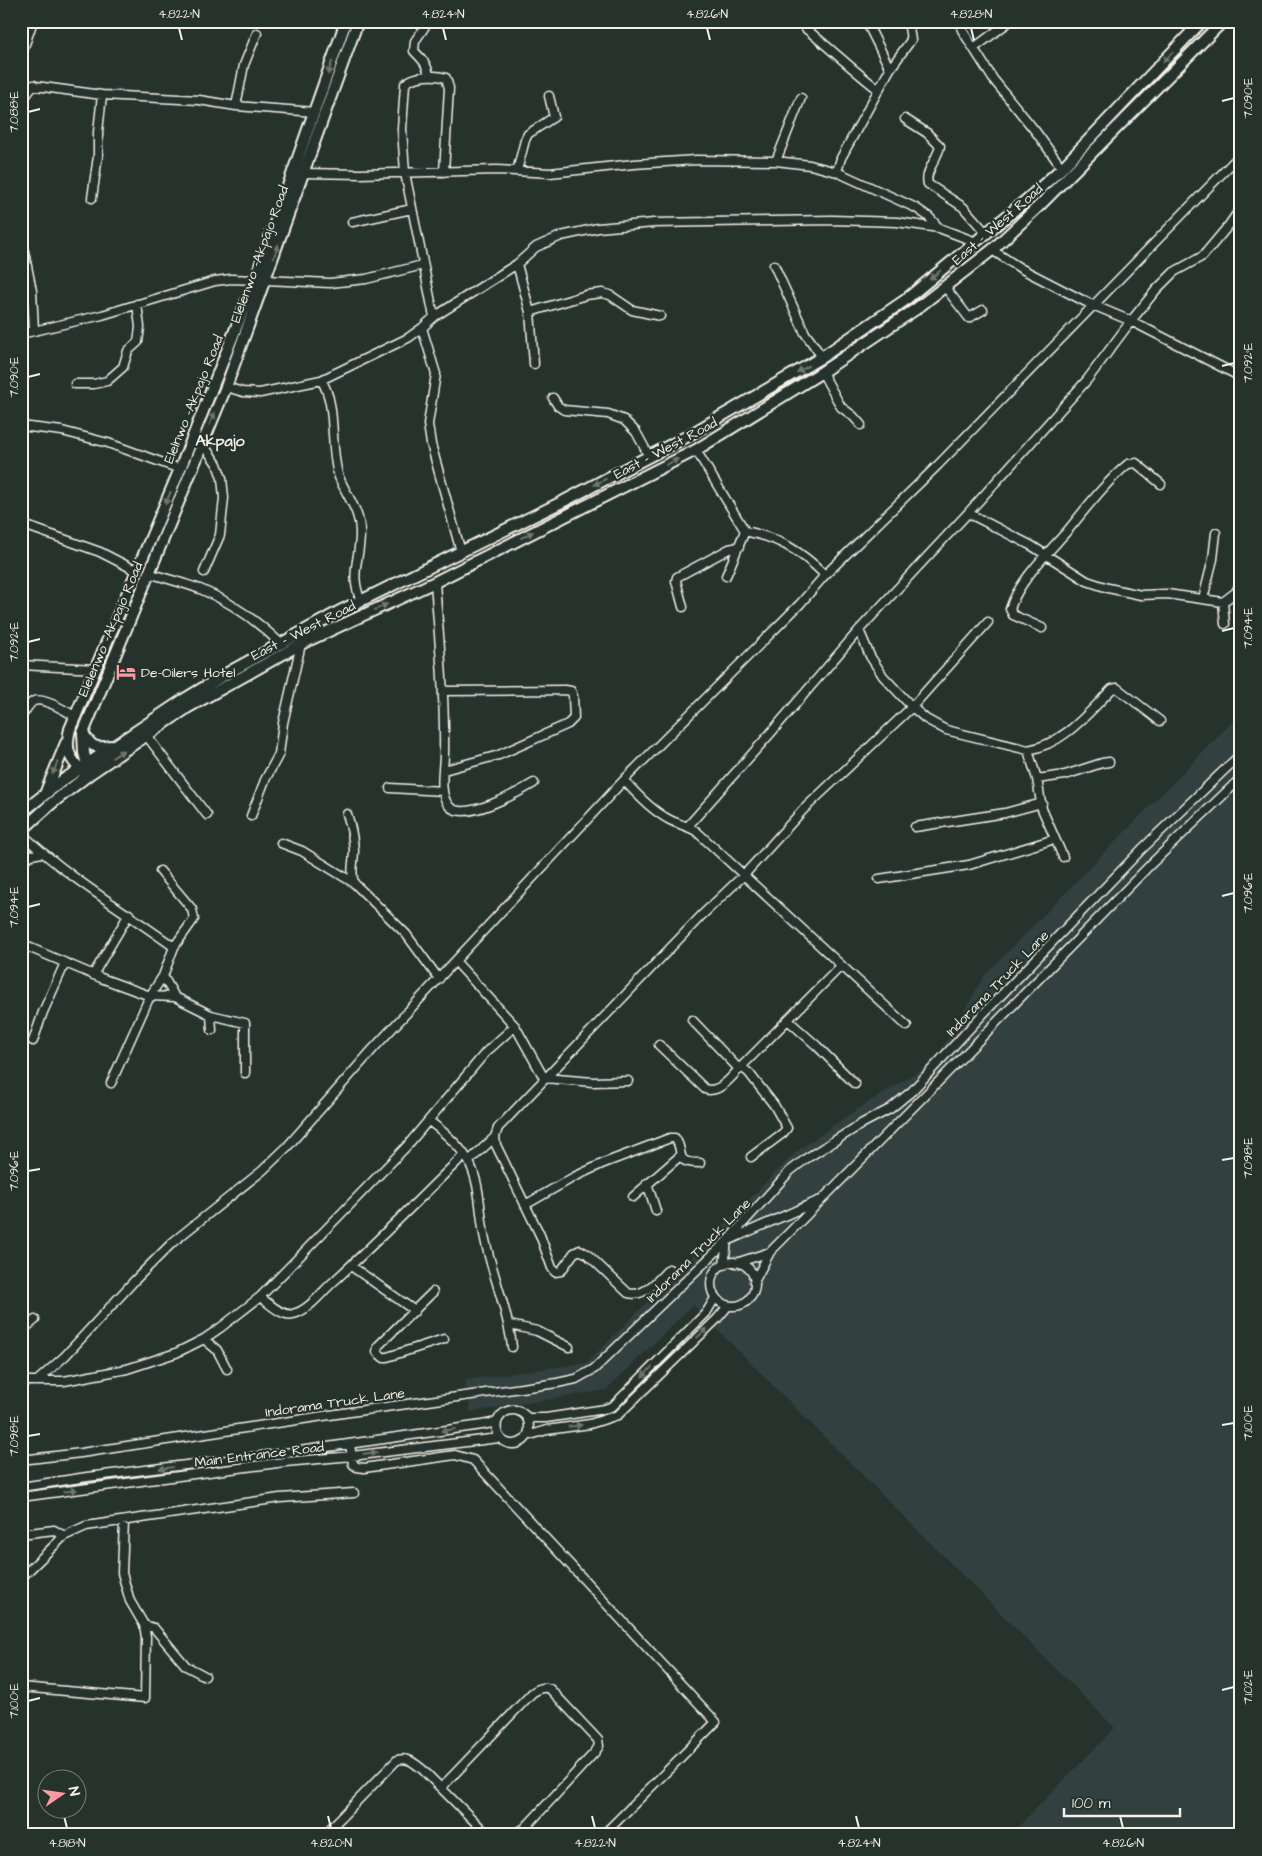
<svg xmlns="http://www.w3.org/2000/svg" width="1262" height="1856" font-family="'Architects Daughter',sans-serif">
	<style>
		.built { fill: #334040 }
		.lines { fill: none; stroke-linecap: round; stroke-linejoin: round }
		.minor-casing { stroke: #f4f1e8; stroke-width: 11 }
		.major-casing { stroke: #f4f1e8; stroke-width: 14 }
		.minor { stroke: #26332d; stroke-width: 8 }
		.major { stroke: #26332d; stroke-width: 10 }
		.oneway { fill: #6e766e }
		.ticks { fill: none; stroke: #f4f1e8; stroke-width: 2 }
		.labels { text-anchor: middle; stroke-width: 4.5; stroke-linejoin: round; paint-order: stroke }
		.street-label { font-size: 14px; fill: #f4f1e8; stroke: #26332d }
		.poi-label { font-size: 14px; fill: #f4f1e8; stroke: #26332d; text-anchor: start }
		.quarter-label { font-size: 16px; font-weight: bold; fill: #f4f1e8; stroke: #26332d }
		.neatline { fill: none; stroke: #f4f1e8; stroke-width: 2 }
		.ticks-label { font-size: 12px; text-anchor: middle; fill: #f4f1e8 }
	</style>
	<rect width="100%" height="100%" fill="#26332d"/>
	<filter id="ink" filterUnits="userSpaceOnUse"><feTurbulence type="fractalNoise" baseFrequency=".02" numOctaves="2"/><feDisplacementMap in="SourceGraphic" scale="10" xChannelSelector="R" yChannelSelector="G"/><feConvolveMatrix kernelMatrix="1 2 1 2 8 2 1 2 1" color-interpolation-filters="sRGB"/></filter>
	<g filter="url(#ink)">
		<!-- built -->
		<path class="built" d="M 1241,713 L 1241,1835 L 1010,1835 L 1115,1728 L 693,1305 L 606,1390 L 471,1412 L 465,1380 L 587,1363 L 796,1152 L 847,1116 L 935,1061 L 984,976 Z"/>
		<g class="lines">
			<defs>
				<path id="minor" d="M 866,21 L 890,69
					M 959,21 L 962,30 L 993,79 L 1036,132 L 1062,168
					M 426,25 L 415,41 L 414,51 C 422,59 428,65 429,76
					M 805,28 C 830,48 853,70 879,90
					M 974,48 L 1010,21
					M 21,56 L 33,21
					M 21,84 L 102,95 L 199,100 L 236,106 L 315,112
					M 21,102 L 34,85
					M 236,106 L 244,65 L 257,33
					M 905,119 L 927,133 L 940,146 C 938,158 924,172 928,184 L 963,207 L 987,234
					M 776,161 L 801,98
					M 517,171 L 525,140 L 528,134 L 554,117 L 549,96
					M 837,172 L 841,158 L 890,69 L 911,40 L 908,21
					M 303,173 L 360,174 L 497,170 L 550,173 L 634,164 L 696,160 L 776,161 L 810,165 L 837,172 L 916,208 L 929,217 L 939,228
					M 92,198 L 98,156 L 98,132 L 102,95
					M 352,222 L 412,209
					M 992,250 L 1020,268 L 1088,303 L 1131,321 L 1241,377
					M 24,251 L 32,291 L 34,330
					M 517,264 L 530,312 L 534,364
					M 774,265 L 805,333 L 822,357
					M 265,280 L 330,283 L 366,279 L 423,265
					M 945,287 L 969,318 L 983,310
					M 530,312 L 586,295 L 602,293 L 610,295 L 632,310 L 660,316
					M 434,317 L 405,173 L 402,129 L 405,84 C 414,75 435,74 446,78 L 449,88 L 444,172
					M 422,328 L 436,374 L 428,424 L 431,444 L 461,552
					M 21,334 L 102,315 L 215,281 L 231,279 L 255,280
					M 822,372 L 841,407 L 853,416 L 861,425
					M 321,380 C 338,404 329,450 339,477 C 347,497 361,512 360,534 C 360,560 349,574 361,601
					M 75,384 L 94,384 L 107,381 L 123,367 L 128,351 L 138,342 L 140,327 L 137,304
					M 226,387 L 243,392 L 260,393 L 321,380 L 408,338 L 422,328 L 434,317 L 517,264 L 536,247 L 561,236 L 598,228 L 654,223 L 832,220 L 897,222 L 939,228 L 976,242
					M 553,398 L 558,406 L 564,410 L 608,414 L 624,420 L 636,432 L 649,456
					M 21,426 L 62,431 L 108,443 L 180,469
					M 202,443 L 217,464 L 222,478 L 224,498 L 220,535 L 204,572
					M 696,450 L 745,531 C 779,538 801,551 825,575
					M 968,513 L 1032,546 L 1087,581 L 1108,588 L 1141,595 L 1167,594 L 1223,602 L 1236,592 L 1241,582
					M 21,524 L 100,552 L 137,571
					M 148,573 C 165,578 183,583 200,589 C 230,601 257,621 280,643
					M 726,576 L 745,531
					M 435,582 C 439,639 445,696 444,754 C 444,769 438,793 449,806 C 464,823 519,792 534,783
					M 1203,599 L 1213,559 L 1216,533
					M 1223,602 L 1225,624
					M 683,607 L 676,581 L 677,577 L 729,549 L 739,547
					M 1042,628 L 1013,615 L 1010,609 C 1019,580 1049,552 1069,529 C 1087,507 1106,482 1128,464 L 1136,463 L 1161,484
					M 859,630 L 870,656 L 883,676 L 912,707 L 926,719 L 946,730 L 1028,750 C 1064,744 1088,713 1112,689 L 1117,688 L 1160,721
					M 21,665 L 96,669
					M 443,691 L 565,690 L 571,691 L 573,696 L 574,718 L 568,724 L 499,755 L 444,770
					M 21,717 C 25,712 29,703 34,701 C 43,697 68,712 76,717
					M 146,735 L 207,815
					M 1028,750 L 1037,779 L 1042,809 L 1063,857
					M 1037,779 L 1065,775 L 1102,763 L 1109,762
					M 624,780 C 637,795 652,811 670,820 C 678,824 687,826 696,831 L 907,1026
					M 390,788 L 443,791
					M 347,814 C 351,826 353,837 354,850 C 354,862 350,871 354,883 L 406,934 L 439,979
					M 251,816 L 265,780 L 279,754 L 283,723 L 301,644
					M 688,826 L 769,735 L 859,630 L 968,513 L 1087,380 L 1131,321 L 1156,290 L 1174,272 L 1203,256 L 1229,225 L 1241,208
					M 915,827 L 1005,813 L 1042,803
					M 21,833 C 67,877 123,910 174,947
					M 281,843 L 302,851 L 354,883
					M 21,861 L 31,855 L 42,853
					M 879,879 L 969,865 L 1055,839
					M 21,944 L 101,978 L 150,996 L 175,997
					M 456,962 L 515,1026 L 544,1078
					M 93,975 L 129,914
					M 163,976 L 175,997 L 211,1015 L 212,1030
					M 211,1015 L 245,1023 L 245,1073
					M 692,1020 L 739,1069 L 744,1069 L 749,1073 L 774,1105 L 787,1128 L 783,1133 L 751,1157
					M 789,1021 L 817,1046 L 855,1084
					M 33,1041 L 43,1012 L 65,963
					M 659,1045 L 705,1089 C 718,1094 731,1078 739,1069 L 841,966
					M 544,1078 L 593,1082 L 628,1081
					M 111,1083 L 150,996 L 163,976 L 174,947 L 194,919 L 192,909 L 160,871
					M 429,1121 C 444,1132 460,1145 469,1162 C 482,1187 479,1217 486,1244 C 494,1279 508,1311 512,1347
					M 469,1161 L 495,1137
					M 647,1183 L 656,1211
					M 633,1197 L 680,1156
					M 525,1205 L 574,1177 L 604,1163 L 670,1138 L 675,1138 C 686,1153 672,1163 700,1163
					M711 1284a22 22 0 1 1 44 0a22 22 0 1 1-44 0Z
					M 736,1263 L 770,1252
					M 724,1265 L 727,1241 L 818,1201
					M 351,1266 L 415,1311
					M 669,1269 C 658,1279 645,1298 628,1293 L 587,1254 L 580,1250 L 574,1253 L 561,1271 L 555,1272 L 552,1268 L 540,1235 L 496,1145 L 495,1137 L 498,1128 L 701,916 L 744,875 L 803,810 L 912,707 L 988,622
					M 754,1282 L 770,1252 L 942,1078 L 1152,863 L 1241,778
					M 433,1292 L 378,1346 L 377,1352 L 384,1358 L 444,1339
					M 260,1297 C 269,1303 282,1317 293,1314 C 308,1311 321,1293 332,1283 C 377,1242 420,1198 464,1155
					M 510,1325 L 537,1331 L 569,1347
					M 21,1331 L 35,1320
					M 204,1339 L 217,1350 L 227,1369
					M 21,1381 L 64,1381 L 127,1369 L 176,1353 L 204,1339 L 220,1328 L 260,1297 L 301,1255 L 406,1147 L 486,1052 L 515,1026
					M 37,1381 L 65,1356 L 135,1280 L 173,1242 L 262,1171 L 287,1147 L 373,1049 L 624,780 L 800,604 L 825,575 L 938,465 L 1241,154
					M 527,1418 L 546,1418 L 605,1409 L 613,1406 L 706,1313 L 715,1298
					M 527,1436 L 547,1430 L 590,1424 L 618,1415 L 717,1319 L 728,1306
					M 350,1444 L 353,1464 L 357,1467 L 364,1468 L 455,1455 L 473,1460 L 716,1722 L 603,1835
					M 21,1460 L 81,1453 L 343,1413 L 557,1383 L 576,1379 L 594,1369 L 727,1241 L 790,1171 L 807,1158 L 863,1123 L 890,1109 L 912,1091 L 983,1014 L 1142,849 L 1241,754
					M 21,1487 L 87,1477 L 285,1453 L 482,1425 L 497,1422 C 501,1412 512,1406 522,1413 C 527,1416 529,1421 529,1427 C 530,1451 492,1450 497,1422
					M 21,1497 L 285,1462 L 352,1456 L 499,1438
					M 21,1534 L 54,1530 L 64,1536
					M 21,1578 L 64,1536 L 86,1526 L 280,1498 L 354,1493
					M 144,1625 L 154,1628 L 186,1666 L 205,1676
					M 21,1687 L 145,1698 L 146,1637 L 144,1625 L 130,1601 L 122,1573 L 124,1521
					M 324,1835 L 397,1760 C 408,1757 413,1762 422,1769 L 485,1832 C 499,1835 512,1837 525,1828 L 595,1752 L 599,1746 L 598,1740 L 550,1689 C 543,1686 538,1689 532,1693 L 441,1788"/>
				<path id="major" d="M 83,733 C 90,745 95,750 110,746
					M 88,768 L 84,753 L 83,733 L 226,387 L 358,21
					M 84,772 C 68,759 65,748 70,729 L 180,469 L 255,280 L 346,21
					M 45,794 L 66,743
					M 21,813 L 63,780 L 183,700 L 231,671 L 342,610 L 564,501 L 686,437 L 822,357 L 904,301 L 1030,197 L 1062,168 L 1202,21
					M 21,831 L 52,803 L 91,773 L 187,708 L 301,644 L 435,582 L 696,450 L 822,372 L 916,309 L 992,250 L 1039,206 L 1223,21"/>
			</defs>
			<!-- minor casing -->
			<use href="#minor" class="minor-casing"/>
			<!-- major casing -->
			<use href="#major" class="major-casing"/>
			<!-- minor -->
			<use href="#minor" class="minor"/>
			<!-- major -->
			<use href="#major" class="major"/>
		</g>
		<!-- one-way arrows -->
		<defs><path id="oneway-solid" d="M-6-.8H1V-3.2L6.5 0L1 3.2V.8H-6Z" transform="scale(1.25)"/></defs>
		<g class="oneway">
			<use href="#oneway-solid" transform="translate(1168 57) rotate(133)"/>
			<use href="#oneway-solid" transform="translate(330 68) rotate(107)"/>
			<use href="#oneway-solid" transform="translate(276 251) rotate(-71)"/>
			<use href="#oneway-solid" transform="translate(935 275) rotate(141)"/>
			<use href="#oneway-solid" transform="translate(803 369) rotate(150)"/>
			<use href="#oneway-solid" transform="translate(212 419) rotate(-67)"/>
			<use href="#oneway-solid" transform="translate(672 462) rotate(-27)"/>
			<use href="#oneway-solid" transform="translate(600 482) rotate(152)"/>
			<use href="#oneway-solid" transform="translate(168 498) rotate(113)"/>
			<use href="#oneway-solid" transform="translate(527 535) rotate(-27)"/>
			<use href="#oneway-solid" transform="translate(381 607) rotate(-25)"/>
			<use href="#oneway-solid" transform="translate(118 754) rotate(-34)"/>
			<use href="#oneway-solid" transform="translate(55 768) rotate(113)"/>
			<use href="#oneway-solid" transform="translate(702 1333) rotate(-43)"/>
			<use href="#oneway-solid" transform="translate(647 1372) rotate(136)"/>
			<use href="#oneway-solid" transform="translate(575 1426) rotate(-8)"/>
			<use href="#oneway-solid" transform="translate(448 1430) rotate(172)"/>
			<use href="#oneway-solid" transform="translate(370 1453) rotate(-7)"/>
			<use href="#oneway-solid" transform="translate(166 1468) rotate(173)"/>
			<use href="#oneway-solid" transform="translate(70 1491) rotate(-8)"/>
		</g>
	</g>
	<!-- ticks -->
	<path class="ticks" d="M 179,28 L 182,40M 443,28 L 446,40M 707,28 L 710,40M 971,28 L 974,40M 1222,101 L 1234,98M 28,112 L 40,109M 1222,366 L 1234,363M 28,377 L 40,374M 1222,631 L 1234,628M 28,642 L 40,639M 1222,896 L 1234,893M 28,907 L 40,904M 1222,1160 L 1234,1158M 28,1171 L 40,1169M 1222,1425 L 1234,1423M 28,1436 L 40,1434M 1222,1690 L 1234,1687M 28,1701 L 40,1698M 64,1816 L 67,1828M 328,1816 L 331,1828M 592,1816 L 595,1828M 856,1816 L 859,1828M 1120,1816 L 1123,1828"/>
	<!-- icons -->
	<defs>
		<symbol id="hotel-bare" viewBox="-9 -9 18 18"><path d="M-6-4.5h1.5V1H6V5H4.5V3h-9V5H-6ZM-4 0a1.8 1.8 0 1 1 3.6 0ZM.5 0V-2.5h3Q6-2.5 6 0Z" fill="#ff9aa2" stroke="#26332d" stroke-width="2.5" paint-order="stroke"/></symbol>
	</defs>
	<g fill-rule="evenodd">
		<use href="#hotel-bare" x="112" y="658" width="28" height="28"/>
	</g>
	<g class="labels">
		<!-- street labels -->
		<g class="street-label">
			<text transform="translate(997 224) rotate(-41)" y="5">East - West Road</text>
			<text transform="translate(259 254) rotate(-70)" y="5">Elelenwo -Akpajo Road</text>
			<text transform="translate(193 399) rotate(-68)" y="5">Elelnwo -Akpajo Road</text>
			<text transform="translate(665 448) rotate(-28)" y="5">East - West Road</text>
			<text transform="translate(110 629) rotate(-67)" y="5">Elelenwo -Akpajo Road</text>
			<text transform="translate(303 630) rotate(-27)" y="5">East - West Road</text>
			<text transform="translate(997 983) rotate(-46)" y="5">Indorama Truck Lane</text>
			<text transform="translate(698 1250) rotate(-45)" y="5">Indorama Truck Lane</text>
			<text transform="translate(335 1402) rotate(-8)" y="5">Indorama Truck Lane</text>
			<text transform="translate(259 1454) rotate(-7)" y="5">Main Entrance Road</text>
		</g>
		<!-- poi labels -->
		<g class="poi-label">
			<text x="141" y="677">De-Oilers Hotel</text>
		</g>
		<!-- quarter labels -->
		<g class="quarter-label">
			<text x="220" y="446">Akpajo</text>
		</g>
	</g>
	<!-- margin -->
	<rect width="1262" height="1856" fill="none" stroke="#26332d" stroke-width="55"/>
	<!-- north arrow -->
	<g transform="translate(62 1794) rotate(77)"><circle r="24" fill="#26332d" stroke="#787f78"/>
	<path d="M0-4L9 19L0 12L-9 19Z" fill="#ff9aa2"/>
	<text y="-8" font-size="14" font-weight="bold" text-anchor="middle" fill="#f4f1e8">N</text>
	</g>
	<!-- scale -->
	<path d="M1064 1808v8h116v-8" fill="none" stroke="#f4f1e8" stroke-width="2.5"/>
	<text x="1072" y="1808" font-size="15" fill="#f4f1e8" stroke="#26332d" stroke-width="4" paint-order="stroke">100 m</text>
	<rect x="28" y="28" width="1206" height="1800" class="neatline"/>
	<g class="ticks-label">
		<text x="179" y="18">4.822°N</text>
		<text x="443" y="18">4.824°N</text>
		<text x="707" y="18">4.826°N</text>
		<text x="971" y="18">4.828°N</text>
		<text transform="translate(1248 98) rotate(-90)" y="4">7.090°E</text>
		<text transform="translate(14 112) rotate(-90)" y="4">7.088°E</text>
		<text transform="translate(1248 363) rotate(-90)" y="4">7.092°E</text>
		<text transform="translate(14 377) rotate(-90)" y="4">7.090°E</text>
		<text transform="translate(1248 628) rotate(-90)" y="4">7.094°E</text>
		<text transform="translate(14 642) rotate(-90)" y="4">7.092°E</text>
		<text transform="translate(1248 893) rotate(-90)" y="4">7.096°E</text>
		<text transform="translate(14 907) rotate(-90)" y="4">7.094°E</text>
		<text transform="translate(1248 1158) rotate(-90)" y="4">7.098°E</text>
		<text transform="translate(14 1171) rotate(-90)" y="4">7.096°E</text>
		<text transform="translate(1248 1423) rotate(-90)" y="4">7.100°E</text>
		<text transform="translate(14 1436) rotate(-90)" y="4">7.098°E</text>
		<text transform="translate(1248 1687) rotate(-90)" y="4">7.102°E</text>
		<text transform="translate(14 1701) rotate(-90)" y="4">7.100°E</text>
		<text x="67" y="1847">4.818°N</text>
		<text x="331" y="1847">4.820°N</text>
		<text x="595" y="1847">4.822°N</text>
		<text x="859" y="1847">4.824°N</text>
		<text x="1123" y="1847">4.826°N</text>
	</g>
</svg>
